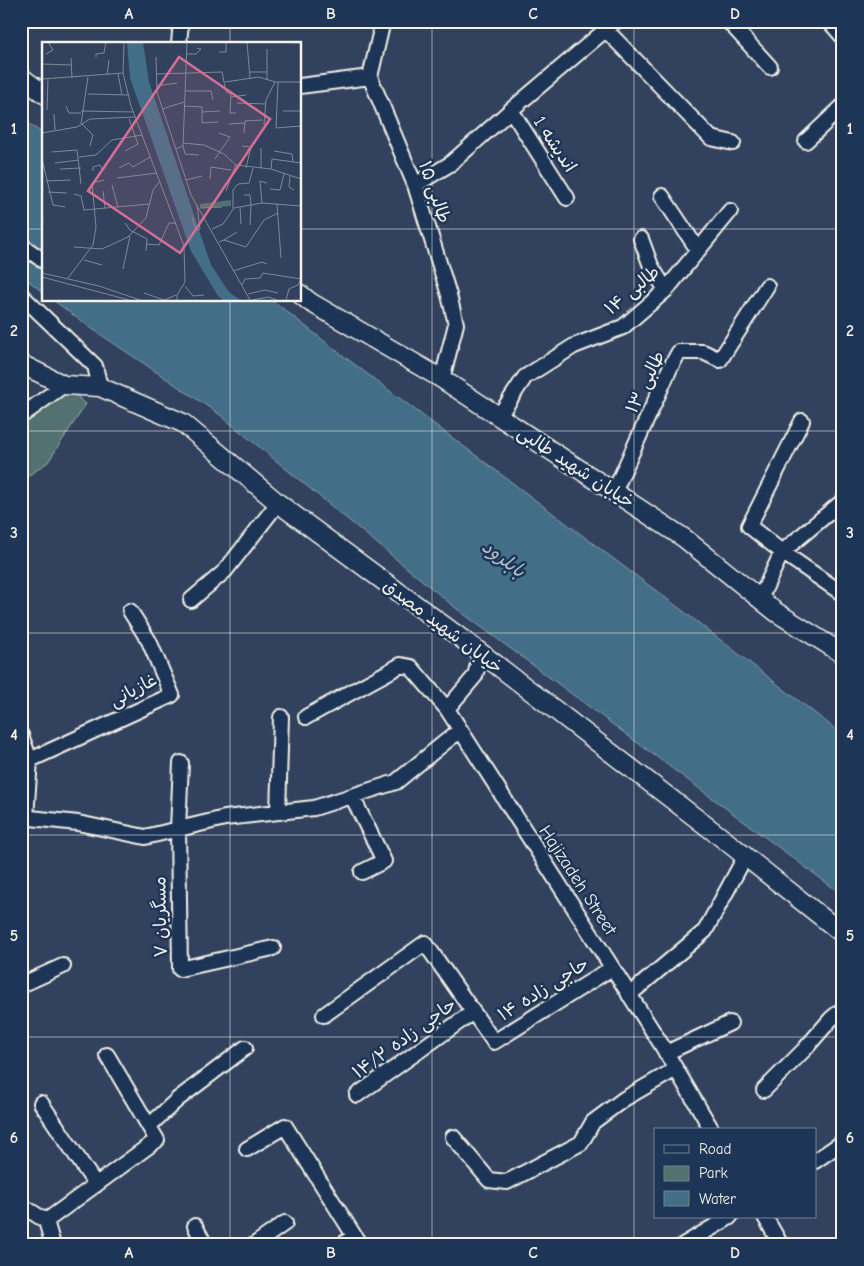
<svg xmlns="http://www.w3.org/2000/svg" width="864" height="1266" font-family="'Comic Neue','Playpen Sans Arabic',sans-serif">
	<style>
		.green { fill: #53716f; stroke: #a4b1ac }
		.water { fill: #426e88; stroke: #89a2ae }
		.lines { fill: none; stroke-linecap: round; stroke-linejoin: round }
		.minor-casing { stroke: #f4f1e8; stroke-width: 18 }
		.tertiary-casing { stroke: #f4f1e8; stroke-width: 21 }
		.minor { stroke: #1d3557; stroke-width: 14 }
		.tertiary { stroke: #1d3557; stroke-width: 18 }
		.grid { fill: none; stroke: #f4f1e8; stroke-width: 1; stroke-opacity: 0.55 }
		.labels { text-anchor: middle; stroke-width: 5; stroke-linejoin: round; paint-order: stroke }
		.street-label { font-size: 18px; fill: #f4f1e8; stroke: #1d3557 }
		.water-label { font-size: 19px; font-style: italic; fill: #b6c3c6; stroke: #1d3557 }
		.inset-road { fill: none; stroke: #808895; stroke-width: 1 }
		.view { fill: #d66f93; fill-opacity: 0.15; stroke: #d66f93; stroke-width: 2.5 }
		.inset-edge { fill: none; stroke: #f4f1e8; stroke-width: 2.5 }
		.neatline { fill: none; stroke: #f4f1e8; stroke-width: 2 }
		.grid-label { font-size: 16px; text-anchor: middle; font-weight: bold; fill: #f4f1e8 }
	</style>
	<rect width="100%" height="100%" fill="#32425e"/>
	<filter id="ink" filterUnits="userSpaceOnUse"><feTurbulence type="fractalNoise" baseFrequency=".02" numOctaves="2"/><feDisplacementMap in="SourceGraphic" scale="10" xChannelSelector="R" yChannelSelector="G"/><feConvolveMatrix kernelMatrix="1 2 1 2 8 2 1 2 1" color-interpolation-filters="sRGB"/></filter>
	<g filter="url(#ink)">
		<!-- green -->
		<path class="green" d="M 64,385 L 86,404 L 48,462 L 21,481 L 21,418 Z"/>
		<!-- water -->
		<path class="water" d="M 21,119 L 44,134 L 44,293 L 21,275 Z
			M 53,300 L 272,300 L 342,355 L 683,611 L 843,735 L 843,895 L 457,609 L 219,414 L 88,326 Z"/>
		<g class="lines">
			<defs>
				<path id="minor" d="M 383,21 L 370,77 L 415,185 L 449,295 L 456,324 L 442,379
					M 728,21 L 770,67
					M 829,21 L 843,37
					M 606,30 L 711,138 L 733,143
					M 179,44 L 181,21
					M 300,86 L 370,77
					M 511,110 L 567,198
					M 806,141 L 843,106
					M 415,185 L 450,164 L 511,110 L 616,21
					M 662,196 L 698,250
					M 641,239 L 651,266 L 666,290
					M 21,245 L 44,261
					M 21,295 L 95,366 L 100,387
					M 21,416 L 64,385
					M 499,416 L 525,377 L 574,346 L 623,327 L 666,290 L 730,211
					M 802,421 L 749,526 L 782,552 L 843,594
					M 614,492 L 670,368 L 679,352 L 703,352 L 720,360 L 767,286
					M 760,599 L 782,552 L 843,501
					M 191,600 L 225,571 L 278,503
					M 481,653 L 475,676 L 447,709 L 661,1044 L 712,1130
					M 306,717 L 401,665 L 411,667 L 447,709
					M 21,735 L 30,760 L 26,818
					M 30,760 L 172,695 L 149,641 L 130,611
					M 181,763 L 178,829 L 180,969 L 273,948
					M 352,796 L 384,861 L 362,872
					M 278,812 L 281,717
					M 21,817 L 78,823 L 145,837 L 225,818 L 314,808 L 396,782 L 460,730
					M 21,985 L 63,966
					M 629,995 L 705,931 L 745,857
					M 324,1015 L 425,943 L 494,1042 L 612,968
					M 666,1053 L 730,1023
					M 764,1090 L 804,1050 L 831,1019 L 843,1009
					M 357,1095 L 473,1012
					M 41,1103 L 96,1185
					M 149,1126 L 178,1099 L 245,1048
					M 453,1137 L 489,1180 L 507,1182 L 581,1143 L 593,1122 L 624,1099 L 676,1069
					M 247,1149 L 285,1126 L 360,1245
					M 815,1161 L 843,1142
					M 21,1205 L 46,1221 L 53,1245
					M 765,1217 L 781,1245
					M 46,1221 L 157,1140 L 107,1055
					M 195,1226 L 205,1245
					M 254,1245 L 285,1223
					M 342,1245 L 354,1236
					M 683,1245 L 730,1217"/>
				<path id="tertiary" d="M 21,77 L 44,94
					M 300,294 L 310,302 L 442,379 L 684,538 L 776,612 L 843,654
					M 21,364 L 64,385 L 100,387 L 183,423 L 278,503 L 481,653 L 726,841 L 843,934"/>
			</defs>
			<!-- minor casing -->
			<use href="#minor" class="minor-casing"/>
			<!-- tertiary casing -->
			<use href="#tertiary" class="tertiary-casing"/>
			<!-- minor -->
			<use href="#minor" class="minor"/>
			<!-- tertiary -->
			<use href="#tertiary" class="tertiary"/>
		</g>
	</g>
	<!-- grid -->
	<path class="grid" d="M 230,21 L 230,44M 432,21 L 432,1245M 634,21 L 634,1245M 21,229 L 44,229M 300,229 L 843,229M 230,300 L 230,1245M 21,431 L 843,431M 21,633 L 843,633M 21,835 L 843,835M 21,1037 L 843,1037"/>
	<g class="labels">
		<!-- street labels -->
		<g class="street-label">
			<text transform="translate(555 144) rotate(57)" y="6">اندیشه 1</text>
			<text transform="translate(435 192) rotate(71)" y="6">طالبی ۱۵</text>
			<text transform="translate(632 290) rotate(-40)" y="6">طالبی ۱۴</text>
			<text transform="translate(645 382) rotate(-64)" y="6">طالبی ۱۳</text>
			<text transform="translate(576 467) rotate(33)" y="6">خیابان شهید طالبی</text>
			<text transform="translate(443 626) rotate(37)" y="6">خیابان شهید مصدق</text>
			<text transform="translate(133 690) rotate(-28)" y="6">غازیانی</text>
			<text transform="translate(578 880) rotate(57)" y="6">Hajizadeh Street</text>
			<text transform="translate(160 917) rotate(-91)" y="6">مسگریان ۷</text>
			<text transform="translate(543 989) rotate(-32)" y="6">حاجی زاده ۱۴</text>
			<text transform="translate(404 1038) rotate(-36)" y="6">حاجی زاده ۱۴/۲</text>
		</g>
		<!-- water labels -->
		<g class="water-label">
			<text transform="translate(504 558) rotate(37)" y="7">بابلرود</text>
		</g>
	</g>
	<!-- overview -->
	<g transform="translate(42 42)">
		<rect width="259" height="259" fill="#32425e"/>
		<path d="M 189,158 L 189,164 L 158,166 L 158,162 Z" fill="#53716f"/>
		<path d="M 85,0 L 101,0 L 107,40 L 169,223 L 187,250 L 198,258 L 181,258 L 176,254 L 149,209 L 88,36 Z" fill="#426e88"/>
		<path class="inset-road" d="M 82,0 L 81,31 L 89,64 L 142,204 L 143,240 L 135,253 L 135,258M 205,0 L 208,36M 236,0 L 259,1M 177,10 L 184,10 L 184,0M 4,12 L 11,8 L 6,0M 145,12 L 154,12 L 159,7 L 155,6M 54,15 L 54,12 L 62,11 L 64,0M 114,15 L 115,50 L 149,153 L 208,258M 29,16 L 30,36M 0,22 L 29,23M 208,30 L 225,30M 76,32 L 80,53M 115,32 L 180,30 L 184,50 L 189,52 L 188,71 L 194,71M 65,33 L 67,18M 0,37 L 81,31M 225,38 L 225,7M 183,40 L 217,35 L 233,40 L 259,40M 236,40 L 234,86 L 259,84M 114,44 L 135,41M 143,49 L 169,49 L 171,58M 46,52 L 86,53M 189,55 L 204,53M 195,61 L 224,62M 24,64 L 27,71 L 39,71M 142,64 L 160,65 L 160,81 L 176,80M 120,67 L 142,60M 5,68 L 6,37M 39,69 L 91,70M 241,69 L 259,69M 160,70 L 178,69M 12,72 L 13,88M 39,82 L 46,35M 40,82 L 51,93 L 48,104M 187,82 L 203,81M 222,83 L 224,58 L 233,40M 0,91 L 35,85 L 48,77 L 93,75M 202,91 L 203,79 L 220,78M 141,101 L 162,103 L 182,112 L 194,123 L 229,127 L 259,137M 141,104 L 143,112 L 157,113M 200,104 L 209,105 L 204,126M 219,106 L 219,126M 134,107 L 141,104 L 145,0M 83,109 L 96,102 L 87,77M 232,109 L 250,112 L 251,120M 10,110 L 35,108 L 39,142M 37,115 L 54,113 L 70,98 L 100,93M 0,117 L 11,163 L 23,165M 173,117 L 188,95 L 177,91M 13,121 L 37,118M 77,126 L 87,121 L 91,125 L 108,115M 18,127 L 39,126M 229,127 L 230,117 L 259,121M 51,129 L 51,125 L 58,123 L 60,127M 248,134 L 247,145 L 252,148M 75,136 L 115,131M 168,137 L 169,125 L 189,128M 144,138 L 160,134M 4,139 L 29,138M 70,143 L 76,165M 228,147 L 238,148 L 242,132M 61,149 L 63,166M 184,149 L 194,122M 6,150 L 25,151M 32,152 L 39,154 L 42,168 L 107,162M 202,153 L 208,153 L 209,163M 220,161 L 218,139 L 225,141M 235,162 L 239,216M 198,165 L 199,182M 159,166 L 180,165M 191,166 L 191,148 L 196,142 L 207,141 L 211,126M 150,175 L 154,188 L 158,187 L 155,163M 83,181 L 88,188 L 105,197 L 104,209M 208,183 L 209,163M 170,187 L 181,182 L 192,166 L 220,161 L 259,164M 182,198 L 195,190M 177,200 L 182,198 L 204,205M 104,202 L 117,203 L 127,181 L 134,181M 32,205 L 60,207 L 86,195 L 104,176 L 111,148 L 118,139M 204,205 L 222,178 L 236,171M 42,218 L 60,223M 81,227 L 88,194M 191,229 L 220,220 L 225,222M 0,231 L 57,244 L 98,258M 0,235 L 87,258M 26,236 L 51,203 L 54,185 L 50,141 L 62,138M 200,243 L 203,237 L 218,236 L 221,231 L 259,237 L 256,243 L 247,247 L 244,258M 143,244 L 151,254 L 162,253M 102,251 L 122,258 L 134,253M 206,252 L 223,248 L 236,251M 210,258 L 226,255 L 235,258"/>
		<path class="view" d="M 137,15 L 228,77 L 138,211 L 46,149 Z"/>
		<rect width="259" height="259" class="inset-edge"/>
	</g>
	<!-- margin -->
	<rect width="864" height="1266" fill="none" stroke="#1d3557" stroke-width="55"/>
	<!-- legend -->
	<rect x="654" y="1128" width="162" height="90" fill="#1d3557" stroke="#738091"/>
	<rect x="664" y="1145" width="25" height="8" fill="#1d3557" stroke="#738091"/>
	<text x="699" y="1154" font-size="15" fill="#f4f1e8">Road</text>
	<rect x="664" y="1166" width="25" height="15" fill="#53716f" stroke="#738091"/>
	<text x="699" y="1178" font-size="15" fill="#f4f1e8">Park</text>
	<rect x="664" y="1191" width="25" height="15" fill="#426e88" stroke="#738091"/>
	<text x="699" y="1204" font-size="15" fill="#f4f1e8">Water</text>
	<rect x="28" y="28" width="808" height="1210" class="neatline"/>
	<g class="grid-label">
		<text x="129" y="19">A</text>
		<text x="331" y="19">B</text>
		<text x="533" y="19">C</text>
		<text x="735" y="19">D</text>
		<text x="14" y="134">1</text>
		<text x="850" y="134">1</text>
		<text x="14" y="336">2</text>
		<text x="850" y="336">2</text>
		<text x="14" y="538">3</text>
		<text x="850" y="538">3</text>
		<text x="14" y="740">4</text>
		<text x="850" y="740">4</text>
		<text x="14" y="941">5</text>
		<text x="850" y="941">5</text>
		<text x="14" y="1143">6</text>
		<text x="850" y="1143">6</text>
		<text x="129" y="1258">A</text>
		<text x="331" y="1258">B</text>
		<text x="533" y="1258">C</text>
		<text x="735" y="1258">D</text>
	</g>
</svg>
